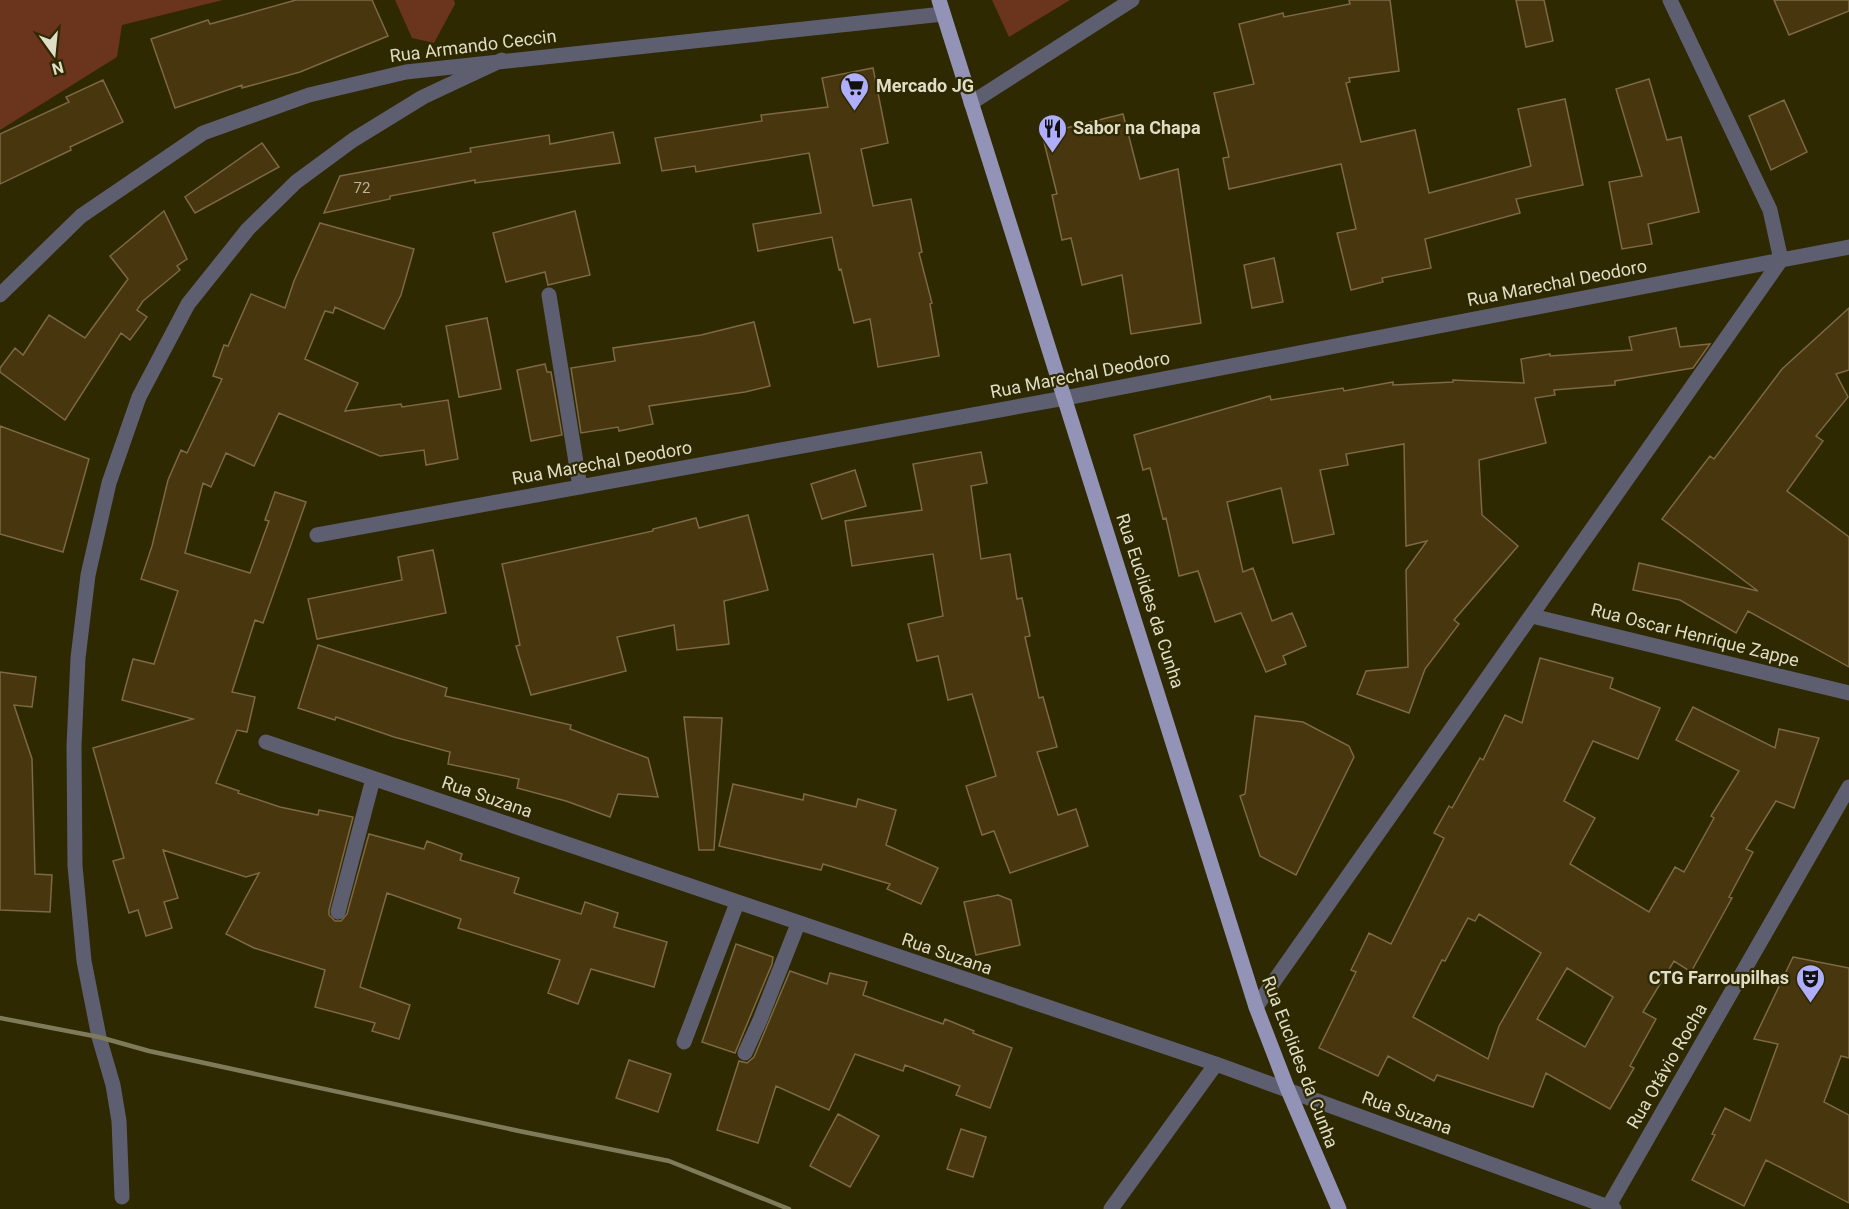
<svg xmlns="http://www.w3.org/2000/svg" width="1849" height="1209" font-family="Roboto,sans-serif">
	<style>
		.green { fill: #6b341c }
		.building { fill: #48360f; stroke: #7d6943; stroke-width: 1.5; fill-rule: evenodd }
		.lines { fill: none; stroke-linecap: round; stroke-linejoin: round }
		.minor { stroke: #5d5e6f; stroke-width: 15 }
		.major { stroke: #9293b6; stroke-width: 15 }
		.rail { stroke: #7e7a5a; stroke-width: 4.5 }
		.labels { text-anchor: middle; stroke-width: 4.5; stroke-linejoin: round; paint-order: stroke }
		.number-label { font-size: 15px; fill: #b9b399 }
		.street-label { font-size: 18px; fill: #dfddc7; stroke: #2e2900 }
		.poi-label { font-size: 18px; font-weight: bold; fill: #dfddc7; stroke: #2e2900; text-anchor: start }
	</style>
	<rect width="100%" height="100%" fill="#2e2900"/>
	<!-- green -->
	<path class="green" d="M 0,0 L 223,0 L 122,25 L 117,57 L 0,130 Z
		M 395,0 L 454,0 L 455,4 L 434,43 L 412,38 Z
		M 992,0 L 1070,0 L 1009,37 Z"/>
	<!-- building -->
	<path class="building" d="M 296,0 L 372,0 L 388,36 L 300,72 L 242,88 L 242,85 L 175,108 L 151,39 L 208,20 L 210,24 Z
		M 1349,0 L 1390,0 L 1399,71 L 1349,78 L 1350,82 L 1346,83 L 1361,142 L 1415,130 L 1429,193 L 1531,166 L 1518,109 L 1565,99 L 1583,185 L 1516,199 L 1520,213 L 1425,239 L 1431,268 L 1382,278 L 1383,282 L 1351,290 L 1337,233 L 1356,229 L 1341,164 L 1229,189 L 1223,158 L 1229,157 L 1214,93 L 1254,84 L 1239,24 L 1283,13 L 1284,17 L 1350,4 Z
		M 1516,0 L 1544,0 L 1553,41 L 1526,47 Z
		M 1774,0 L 1849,0 L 1849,11 L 1789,35 Z
		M 873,68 L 888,143 L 861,149 L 873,206 L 911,199 L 922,252 L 919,253 L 932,303 L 930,304 L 939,356 L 878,367 L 870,319 L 854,323 L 841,269 L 839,270 L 832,237 L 758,251 L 753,224 L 821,213 L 809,153 L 696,172 L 695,166 L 662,171 L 655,138 L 762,121 L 761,115 L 828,107 L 822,78 Z
		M 1649,79 L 1667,140 L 1681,137 L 1699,212 L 1648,224 L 1652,244 L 1622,249 L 1609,182 L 1642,176 L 1616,89 Z
		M 103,80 L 123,122 L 70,147 L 71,150 L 0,184 L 0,134 L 69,102 L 66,97 Z
		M 1784,100 L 1807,152 L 1771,170 L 1749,116 Z
		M 1123,114 L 1140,179 L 1178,169 L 1201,323 L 1131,334 L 1122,275 L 1082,285 L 1071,238 L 1062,240 L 1052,195 L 1057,194 L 1042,134 Z
		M 613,132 L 620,163 L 475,183 L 475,180 L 390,196 L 390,199 L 324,213 L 340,176 L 471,152 L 470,148 L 549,135 L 550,144 Z
		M 262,143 L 279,167 L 195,213 L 185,197 Z
		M 164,211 L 187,259 L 177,266 L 180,270 L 143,301 L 137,310 L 147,317 L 130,340 L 121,333 L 65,420 L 0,372 L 0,368 L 15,348 L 23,355 L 49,315 L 85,338 L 128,279 L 110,256 Z
		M 575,211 L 590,275 L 548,285 L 545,272 L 506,282 L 493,233 Z
		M 320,223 L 414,249 L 401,295 L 384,329 L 335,307 L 333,313 L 325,311 L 305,359 L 358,383 L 345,411 L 401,404 L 402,407 L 448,400 L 458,459 L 426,465 L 424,450 L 380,456 L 279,413 L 254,466 L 226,453 L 211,487 L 203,483 L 185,553 L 250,573 L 269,521 L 265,520 L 275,492 L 306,502 L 263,623 L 255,620 L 232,692 L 255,697 L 247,732 L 237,730 L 216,783 L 239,791 L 238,793 L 280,807 L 318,815 L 319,810 L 353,817 L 329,910 L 329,915 L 335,921 L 341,921 L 347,914 L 369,834 L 424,849 L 427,841 L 462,854 L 460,860 L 519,878 L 514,893 L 581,914 L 585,902 L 618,913 L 614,927 L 667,942 L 654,987 L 591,969 L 578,1004 L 548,993 L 560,960 L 458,928 L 461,919 L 387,893 L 360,987 L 410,1005 L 399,1039 L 372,1031 L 375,1023 L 315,1007 L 325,970 L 254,948 L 226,934 L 259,873 L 246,877 L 163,850 L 178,898 L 164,902 L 172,928 L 146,936 L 138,910 L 129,913 L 113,861 L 124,858 L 93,748 L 193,719 L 122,700 L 133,659 L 154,664 L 178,591 L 141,579 L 152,546 L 168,480 L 181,450 L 187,453 L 222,379 L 213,376 L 224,345 L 228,346 L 251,294 L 285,308 L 294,281 Z
		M 1274,258 L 1283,302 L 1252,308 L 1244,265 Z
		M 1849,308 L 1849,370 L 1836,374 L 1848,397 L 1816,436 L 1823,441 L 1787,491 L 1849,537 L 1849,667 L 1748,611 L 1736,633 L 1680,600 L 1633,590 L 1639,563 L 1758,591 L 1662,519 L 1710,456 L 1714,459 L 1782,369 Z
		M 487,318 L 501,389 L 459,397 L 446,326 Z
		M 754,322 L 770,386 L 745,392 L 649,406 L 653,424 L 619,431 L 618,427 L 581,433 L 571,368 L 615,361 L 613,348 L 701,335 Z
		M 1676,328 L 1680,347 L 1710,344 L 1693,368 L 1615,381 L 1615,385 L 1554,390 L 1555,395 L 1535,398 L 1546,443 L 1479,460 L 1482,515 L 1518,546 L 1454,620 L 1459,624 L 1425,669 L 1409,713 L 1357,694 L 1366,671 L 1408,667 L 1406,570 L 1427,541 L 1406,546 L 1404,444 L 1346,454 L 1348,465 L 1320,470 L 1334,534 L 1293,543 L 1281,488 L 1227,502 L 1243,572 L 1253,568 L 1272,621 L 1292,613 L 1306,646 L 1283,656 L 1286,664 L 1266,672 L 1241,613 L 1215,622 L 1198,571 L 1179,576 L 1166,518 L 1163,519 L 1150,468 L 1143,470 L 1134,435 L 1270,396 L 1271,400 L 1343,388 L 1344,391 L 1393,382 L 1393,385 L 1453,382 L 1453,380 L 1524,383 L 1521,359 L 1550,354 L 1550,356 L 1632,350 L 1629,337 Z
		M 545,364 L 547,372 L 551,372 L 562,435 L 531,441 L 517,370 Z
		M 0,426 L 89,459 L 63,552 L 0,534 Z
		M 981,452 L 987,483 L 971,486 L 981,559 L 1010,554 L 1017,599 L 1022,598 L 1030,636 L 1025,637 L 1039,698 L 1043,697 L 1057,747 L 1037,752 L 1058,815 L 1076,809 L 1088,846 L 1010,873 L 994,831 L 982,835 L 966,786 L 996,776 L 972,694 L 948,700 L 938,656 L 917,661 L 908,624 L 943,616 L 933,554 L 852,566 L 845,521 L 922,510 L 913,464 Z
		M 855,470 L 866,506 L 822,519 L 811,484 Z
		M 748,515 L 768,590 L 724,601 L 729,644 L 677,650 L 674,625 L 617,637 L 626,671 L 531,695 L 516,646 L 520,645 L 502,564 L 653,531 L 653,529 L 696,518 L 699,528 Z
		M 433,550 L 446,613 L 317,639 L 308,599 L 402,580 L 398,557 Z
		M 318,645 L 447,688 L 445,696 L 571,725 L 570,729 L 648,758 L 658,797 L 618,794 L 610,817 L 566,801 L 517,788 L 519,779 L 448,764 L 450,752 L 394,737 L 336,717 L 335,720 L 298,708 Z
		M 1540,658 L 1613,678 L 1610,688 L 1660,708 L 1638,759 L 1593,741 L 1564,801 L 1595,818 L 1570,864 L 1649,912 L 1675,867 L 1684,872 L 1714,818 L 1711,816 L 1739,771 L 1676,740 L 1693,707 L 1775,748 L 1779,729 L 1819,738 L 1794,808 L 1776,801 L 1746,849 L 1753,852 L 1729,897 L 1732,898 L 1691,972 L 1674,961 L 1643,1012 L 1656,1019 L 1630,1066 L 1634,1068 L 1610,1109 L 1546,1073 L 1533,1107 L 1437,1075 L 1434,1081 L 1388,1056 L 1378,1076 L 1319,1048 L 1356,972 L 1351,970 L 1369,933 L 1391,944 L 1444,838 L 1434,833 L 1449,806 L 1452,808 L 1480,758 L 1483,760 L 1505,715 L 1522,723 ZM 1479,914 L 1541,953 L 1499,1026 L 1488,1059 L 1413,1017 L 1442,960 L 1445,961 L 1468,918 L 1475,921 ZM 1567,968 L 1613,997 L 1585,1047 L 1537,1019 Z
		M 0,672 L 36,677 L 32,707 L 14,705 L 32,759 L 35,874 L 52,875 L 50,912 L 0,910 Z
		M 1255,716 L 1303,722 L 1349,746 L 1354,757 L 1296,875 L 1260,856 L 1240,796 L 1245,794 Z
		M 684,717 L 722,718 L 714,850 L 699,850 Z
		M 733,784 L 803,800 L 804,794 L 856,807 L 858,799 L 896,810 L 886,845 L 938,868 L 921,904 L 887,889 L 890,884 L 823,864 L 821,870 L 719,846 Z
		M 998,895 L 1011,900 L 1020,945 L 976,955 L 964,902 Z
		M 736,944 L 773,957 L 772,964 L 735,1053 L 702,1042 Z
		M 1793,957 L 1849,968 L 1849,1058 L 1841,1056 L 1824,1102 L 1849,1115 L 1849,1203 L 1766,1160 L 1744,1206 L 1692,1180 L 1715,1135 L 1712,1134 L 1725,1108 L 1750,1121 L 1778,1044 L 1754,1039 Z
		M 790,971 L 827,984 L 830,973 L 867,982 L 863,995 L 943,1024 L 945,1019 L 974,1031 L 973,1033 L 1012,1048 L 990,1108 L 956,1095 L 960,1086 L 905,1065 L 903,1071 L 855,1054 L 829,1110 L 776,1086 L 758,1143 L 717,1130 L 739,1061 L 747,1063 L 754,1057 Z
		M 629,1060 L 671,1074 L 658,1112 L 616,1098 Z
		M 838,1114 L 879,1136 L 850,1187 L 810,1166 Z
		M 961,1129 L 986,1137 L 973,1177 L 947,1169 Z"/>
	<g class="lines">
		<!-- minor -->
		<path class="minor" d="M 971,103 L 1132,0
			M 0,295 L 81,216 L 203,133 L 309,95 L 406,72 L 943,14
			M 549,295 L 580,487
			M 317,535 L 1065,398 L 1849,247
			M 1532,616 L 1849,693
			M 266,742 L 1216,1064 L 1614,1209
			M 338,912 L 373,779
			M 1256,1007 L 1781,260 L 1770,210 L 1670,0
			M 684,1042 L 737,903
			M 745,1053 L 760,1020 L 798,924
			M 122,1197 L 119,1121 L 113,1085 L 99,1037 L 84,961 L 75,866 L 74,746 L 78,658 L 88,575 L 109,483 L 139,397 L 188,304 L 248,229 L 296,182 L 353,140 L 423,97 L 502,60
			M 1111,1209 L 1216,1064
			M 1607,1209 L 1849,787"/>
		<!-- major -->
		<path class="major" d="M 939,0 L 1256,1007 L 1288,1090 L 1339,1209"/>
		<!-- rail -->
		<path class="rail" d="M 0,1018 L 99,1037 L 149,1051 L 519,1131 L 669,1161 L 789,1209"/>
	</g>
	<!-- icons -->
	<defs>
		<symbol id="supermarket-pin" viewBox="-11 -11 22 30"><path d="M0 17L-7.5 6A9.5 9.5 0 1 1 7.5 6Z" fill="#aeaefb" stroke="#2e2900"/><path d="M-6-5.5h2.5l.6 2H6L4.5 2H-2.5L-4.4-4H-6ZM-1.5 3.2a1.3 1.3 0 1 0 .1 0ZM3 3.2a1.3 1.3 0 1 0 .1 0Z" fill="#111"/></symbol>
		<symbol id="restaurant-pin" viewBox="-11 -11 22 30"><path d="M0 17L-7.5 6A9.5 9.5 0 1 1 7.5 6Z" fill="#aeaefb" stroke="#2e2900"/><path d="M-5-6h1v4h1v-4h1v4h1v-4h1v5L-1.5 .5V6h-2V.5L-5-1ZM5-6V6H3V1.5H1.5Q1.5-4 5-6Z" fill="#111"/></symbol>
		<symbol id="theatre-pin" viewBox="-11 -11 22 30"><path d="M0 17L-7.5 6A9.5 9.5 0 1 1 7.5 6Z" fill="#aeaefb" stroke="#2e2900"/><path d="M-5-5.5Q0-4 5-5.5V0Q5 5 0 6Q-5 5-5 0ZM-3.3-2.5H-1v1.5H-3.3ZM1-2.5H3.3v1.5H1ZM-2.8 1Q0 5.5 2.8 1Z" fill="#111"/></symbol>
	</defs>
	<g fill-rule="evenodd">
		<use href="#supermarket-pin" x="838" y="70" width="33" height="45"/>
		<use href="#restaurant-pin" x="1036" y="112" width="33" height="45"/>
		<use href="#theatre-pin" x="1794" y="962" width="33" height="45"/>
	</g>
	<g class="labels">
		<!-- number labels -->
		<g class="number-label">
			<text x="362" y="193">72</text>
		</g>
		<!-- street labels -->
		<g class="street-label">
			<text transform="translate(473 46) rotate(-7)" y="6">Rua Armando Ceccin</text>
			<text transform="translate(1557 283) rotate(-11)" y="6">Rua Marechal Deodoro</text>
			<text transform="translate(1080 375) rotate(-11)" y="6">Rua Marechal Deodoro</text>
			<text transform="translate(602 463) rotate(-10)" y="6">Rua Marechal Deodoro</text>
			<text transform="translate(1150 601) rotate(72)" y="6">Rua Euclides da Cunha</text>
			<text transform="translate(1695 635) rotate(14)" y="6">Rua Oscar Henrique Zappe</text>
			<text transform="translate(487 797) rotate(19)" y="6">Rua Suzana</text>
			<text transform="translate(947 954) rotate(19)" y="6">Rua Suzana</text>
			<text transform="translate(1300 1062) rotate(69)" y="6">Rua Euclides da Cunha</text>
			<text transform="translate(1667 1066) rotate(-60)" y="6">Rua Otávio Rocha</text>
			<text transform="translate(1407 1113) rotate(20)" y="6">Rua Suzana</text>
		</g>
		<!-- poi labels -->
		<g class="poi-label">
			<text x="876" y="92">Mercado JG</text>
			<text x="1073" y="134">Sabor na Chapa</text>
			<text x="1789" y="984" text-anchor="end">CTG Farroupilhas</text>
		</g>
	</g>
	<!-- north arrow -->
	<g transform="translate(54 54) rotate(165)" stroke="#2e2900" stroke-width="4.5" paint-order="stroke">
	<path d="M0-4.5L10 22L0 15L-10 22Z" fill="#dfddc7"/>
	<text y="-9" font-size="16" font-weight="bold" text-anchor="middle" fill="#dfddc7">N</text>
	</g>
</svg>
